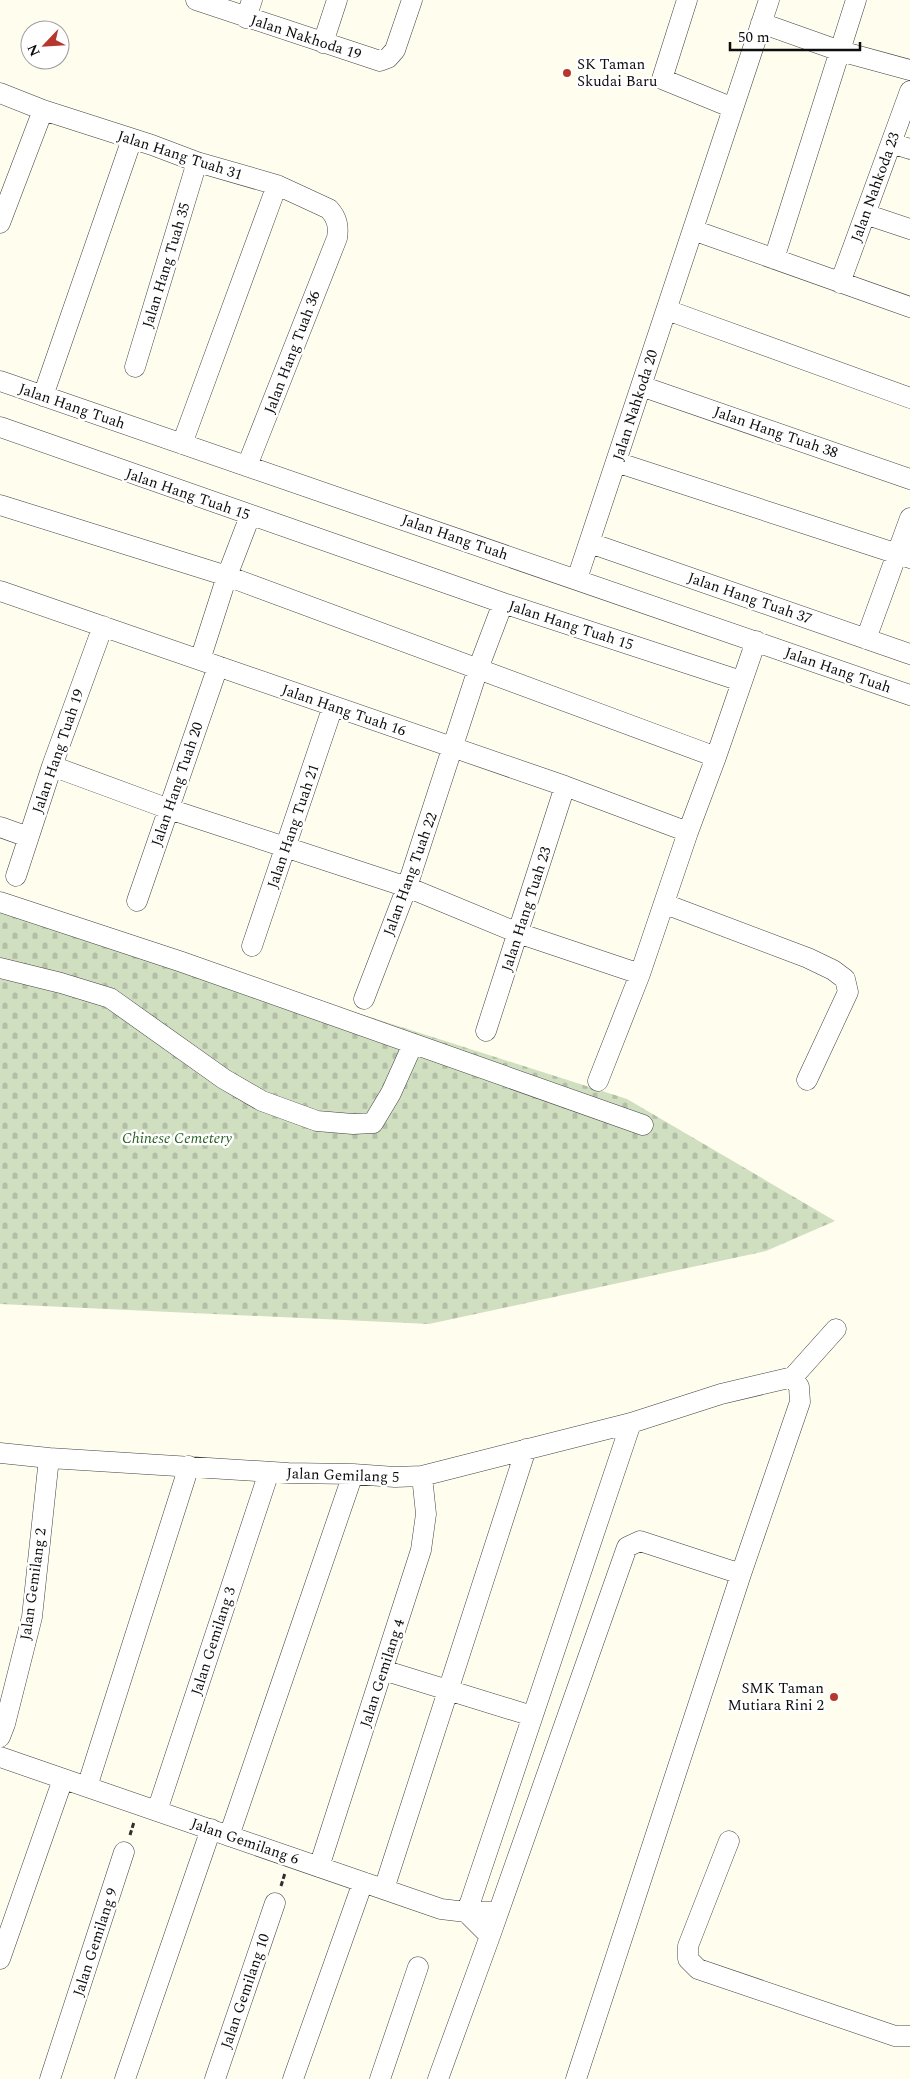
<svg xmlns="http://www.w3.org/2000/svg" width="910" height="2079" font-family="Spectral,serif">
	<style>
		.cemetery { fill: url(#cemetery-stones) }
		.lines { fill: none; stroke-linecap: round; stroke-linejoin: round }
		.minor-casing { stroke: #404040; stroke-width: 21 }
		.path { stroke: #2f2f2f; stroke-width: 3; stroke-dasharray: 5 2.5; stroke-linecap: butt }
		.minor { stroke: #fff; stroke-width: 20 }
		.poi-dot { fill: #b6372d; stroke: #fff; stroke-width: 2 }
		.labels { text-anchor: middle; stroke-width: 5; stroke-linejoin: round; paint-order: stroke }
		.street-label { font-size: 15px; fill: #0d0d0d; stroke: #fff }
		.poi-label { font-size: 15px; fill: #0d0d0d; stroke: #fff; text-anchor: start }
		.park-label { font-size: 15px; font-style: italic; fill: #276121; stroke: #fff }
	</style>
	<defs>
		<pattern id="cemetery-stones" width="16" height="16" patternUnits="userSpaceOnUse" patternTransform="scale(1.25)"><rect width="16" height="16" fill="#d1dfc1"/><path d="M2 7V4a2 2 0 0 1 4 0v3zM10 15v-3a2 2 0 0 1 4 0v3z" fill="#b2bea5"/></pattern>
	</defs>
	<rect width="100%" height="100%" fill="#fefdee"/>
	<!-- cemetery -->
	<path class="cemetery" d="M 0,899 L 627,1099 L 835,1221 L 766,1251 L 429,1324 L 0,1304 Z"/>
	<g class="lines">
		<defs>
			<path id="minor" d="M 196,0 L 380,61 L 388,58 L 395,50 L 412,0
				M 687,0 L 662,79 L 733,108
				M 246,18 L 252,0
				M 761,23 L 840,51 L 910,70
				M 323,43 L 337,0
				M 0,93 L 43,110 L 152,145 L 197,162 L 277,185 L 329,209 C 337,218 339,226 337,238 L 247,466
				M 891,143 L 910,149
				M 865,214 L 910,229
				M 0,223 L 43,110
				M 693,230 L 910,307
				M 774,259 L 856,0
				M 840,283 L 910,91
				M 667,310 L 910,398
				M 135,367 L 197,162
				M 0,381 L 910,695
				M 641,386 L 910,479
				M 43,396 L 132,139
				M 0,427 L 503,603 L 741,681
				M 182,444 L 277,185
				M 616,462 L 910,558
				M 0,505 L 227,576 L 716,757
				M 590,543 L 910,654
				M 577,579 L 769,0
				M 0,591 L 565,786 L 688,832
				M 866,639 L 910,518
				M 200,660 L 227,576 L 250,516
				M 52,766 L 169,809 L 407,887 L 518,933 L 640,974
				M 0,827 L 28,837
				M 16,876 L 52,766 L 103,626
				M 137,901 L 218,666
				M 0,902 L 182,962 L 643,1125
				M 665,904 L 808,958 L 833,970 L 845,979 L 848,992 L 807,1080
				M 252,946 L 333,706
				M 0,968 L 61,983 L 110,998 L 224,1079 L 262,1101 L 317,1121 L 353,1124 L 373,1123 L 391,1093 L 413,1044
				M 364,999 L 407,887 L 478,669 L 503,603
				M 486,1031 L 565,786
				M 598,1081 L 640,974 L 688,832 L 716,757 L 756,641
				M 0,1453 L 49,1458 L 288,1473 L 353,1474 L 395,1477 L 422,1476 L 631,1423 L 721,1394 L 793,1377 L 836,1329
				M 383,1670 L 532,1716
				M 0,1737 L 5,1724 L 32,1617 L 49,1458
				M 0,1757 L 441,1909 L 466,1912 L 471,1900 L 631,1423
				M 87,1787 L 189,1466
				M 157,1811 L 269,1472
				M 229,1836 L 353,1474
				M 729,1841 L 688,1946 L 688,1959 L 698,1969 L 895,2036 L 910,2036
				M 319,1867 L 421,1550 L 426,1514 L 422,1476
				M 384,1889 L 526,1449
				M 490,1936 L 466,1912 L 498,1912
				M 0,1959 L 63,1779
				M 50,2079 L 124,1852
				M 125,2079 L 211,1829
				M 215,2079 L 275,1903
				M 293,2079 L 363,1882
				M 380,2079 L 418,1967
				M 438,2079 L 490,1936 L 627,1547 L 640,1541 L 741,1574
				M 576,2079 L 741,1574 L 800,1402 L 799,1387 L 793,1377"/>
		</defs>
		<!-- minor casing -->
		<use href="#minor" class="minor-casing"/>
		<!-- path -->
		<path class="path" d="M 130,1835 L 134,1822
			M 281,1886 L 285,1873"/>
		<!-- minor -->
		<use href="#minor" class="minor"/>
	</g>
	<!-- markers -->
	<g class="poi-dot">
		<circle cx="567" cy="73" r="5"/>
		<circle cx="834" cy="1697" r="5"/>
	</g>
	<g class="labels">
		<!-- street labels -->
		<g class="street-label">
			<text transform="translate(306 37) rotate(18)" y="5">Jalan Nakhoda 19</text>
			<text transform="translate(180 155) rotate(18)" y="5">Jalan Hang Tuah 31</text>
			<text transform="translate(875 187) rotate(-70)" y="5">Jalan Nahkoda 23</text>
			<text transform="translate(166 265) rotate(-73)" y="5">Jalan Hang Tuah 35</text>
			<text transform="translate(292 352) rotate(-69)" y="5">Jalan Hang Tuah 36</text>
			<text transform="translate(635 405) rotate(-72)" y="5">Jalan Nahkoda 20</text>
			<text transform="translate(72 406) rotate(19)" y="5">Jalan Hang Tuah</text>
			<text transform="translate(776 432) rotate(19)" y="5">Jalan Hang Tuah 38</text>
			<text transform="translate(188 494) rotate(19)" y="5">Jalan Hang Tuah 15</text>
			<text transform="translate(455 537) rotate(19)" y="5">Jalan Hang Tuah</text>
			<text transform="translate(750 598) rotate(19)" y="5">Jalan Hang Tuah 37</text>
			<text transform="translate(571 625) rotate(18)" y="5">Jalan Hang Tuah 15</text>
			<text transform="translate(838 670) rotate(19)" y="5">Jalan Hang Tuah</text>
			<text transform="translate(344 710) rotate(19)" y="5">Jalan Hang Tuah 16</text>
			<text transform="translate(58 751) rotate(-71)" y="5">Jalan Hang Tuah 19</text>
			<text transform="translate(177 784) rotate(-71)" y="5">Jalan Hang Tuah 20</text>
			<text transform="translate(293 826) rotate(-71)" y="5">Jalan Hang Tuah 21</text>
			<text transform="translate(410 874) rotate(-70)" y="5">Jalan Hang Tuah 22</text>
			<text transform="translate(526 909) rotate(-72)" y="5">Jalan Hang Tuah 23</text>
			<text transform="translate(343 1475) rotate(2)" y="5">Jalan Gemilang 5</text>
			<text transform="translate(33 1584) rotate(-82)" y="5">Jalan Gemilang 2</text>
			<text transform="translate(213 1641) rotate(-72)" y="5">Jalan Gemilang 3</text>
			<text transform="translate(382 1673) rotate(-72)" y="5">Jalan Gemilang 4</text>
			<text transform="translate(245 1841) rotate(19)" y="5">Jalan Gemilang 6</text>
			<text transform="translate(95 1942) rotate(-72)" y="5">Jalan Gemilang 9</text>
			<text transform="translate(245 1991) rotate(-71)" y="5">Jalan Gemilang 10</text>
		</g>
		<!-- poi labels -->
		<g class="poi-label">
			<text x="577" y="69">SK Taman<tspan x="577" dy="17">Skudai Baru</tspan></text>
			<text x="824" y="1693" text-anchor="end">SMK Taman<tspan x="824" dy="17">Mutiara Rini 2</tspan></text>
		</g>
		<!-- park labels -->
		<g class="park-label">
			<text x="177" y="1143">Chinese Cemetery</text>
		</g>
	</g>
	<!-- north arrow -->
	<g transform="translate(45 45) rotate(245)"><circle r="24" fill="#ffffff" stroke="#9e9e9e"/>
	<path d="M0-4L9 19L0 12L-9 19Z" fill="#b6372d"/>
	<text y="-8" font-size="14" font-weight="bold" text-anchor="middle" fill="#0d0d0d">N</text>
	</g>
	<!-- scale -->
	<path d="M730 42v8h130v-8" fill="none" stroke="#0d0d0d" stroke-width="2.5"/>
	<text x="738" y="42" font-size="15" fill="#0d0d0d" stroke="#ffffff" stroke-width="4" paint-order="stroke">50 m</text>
</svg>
